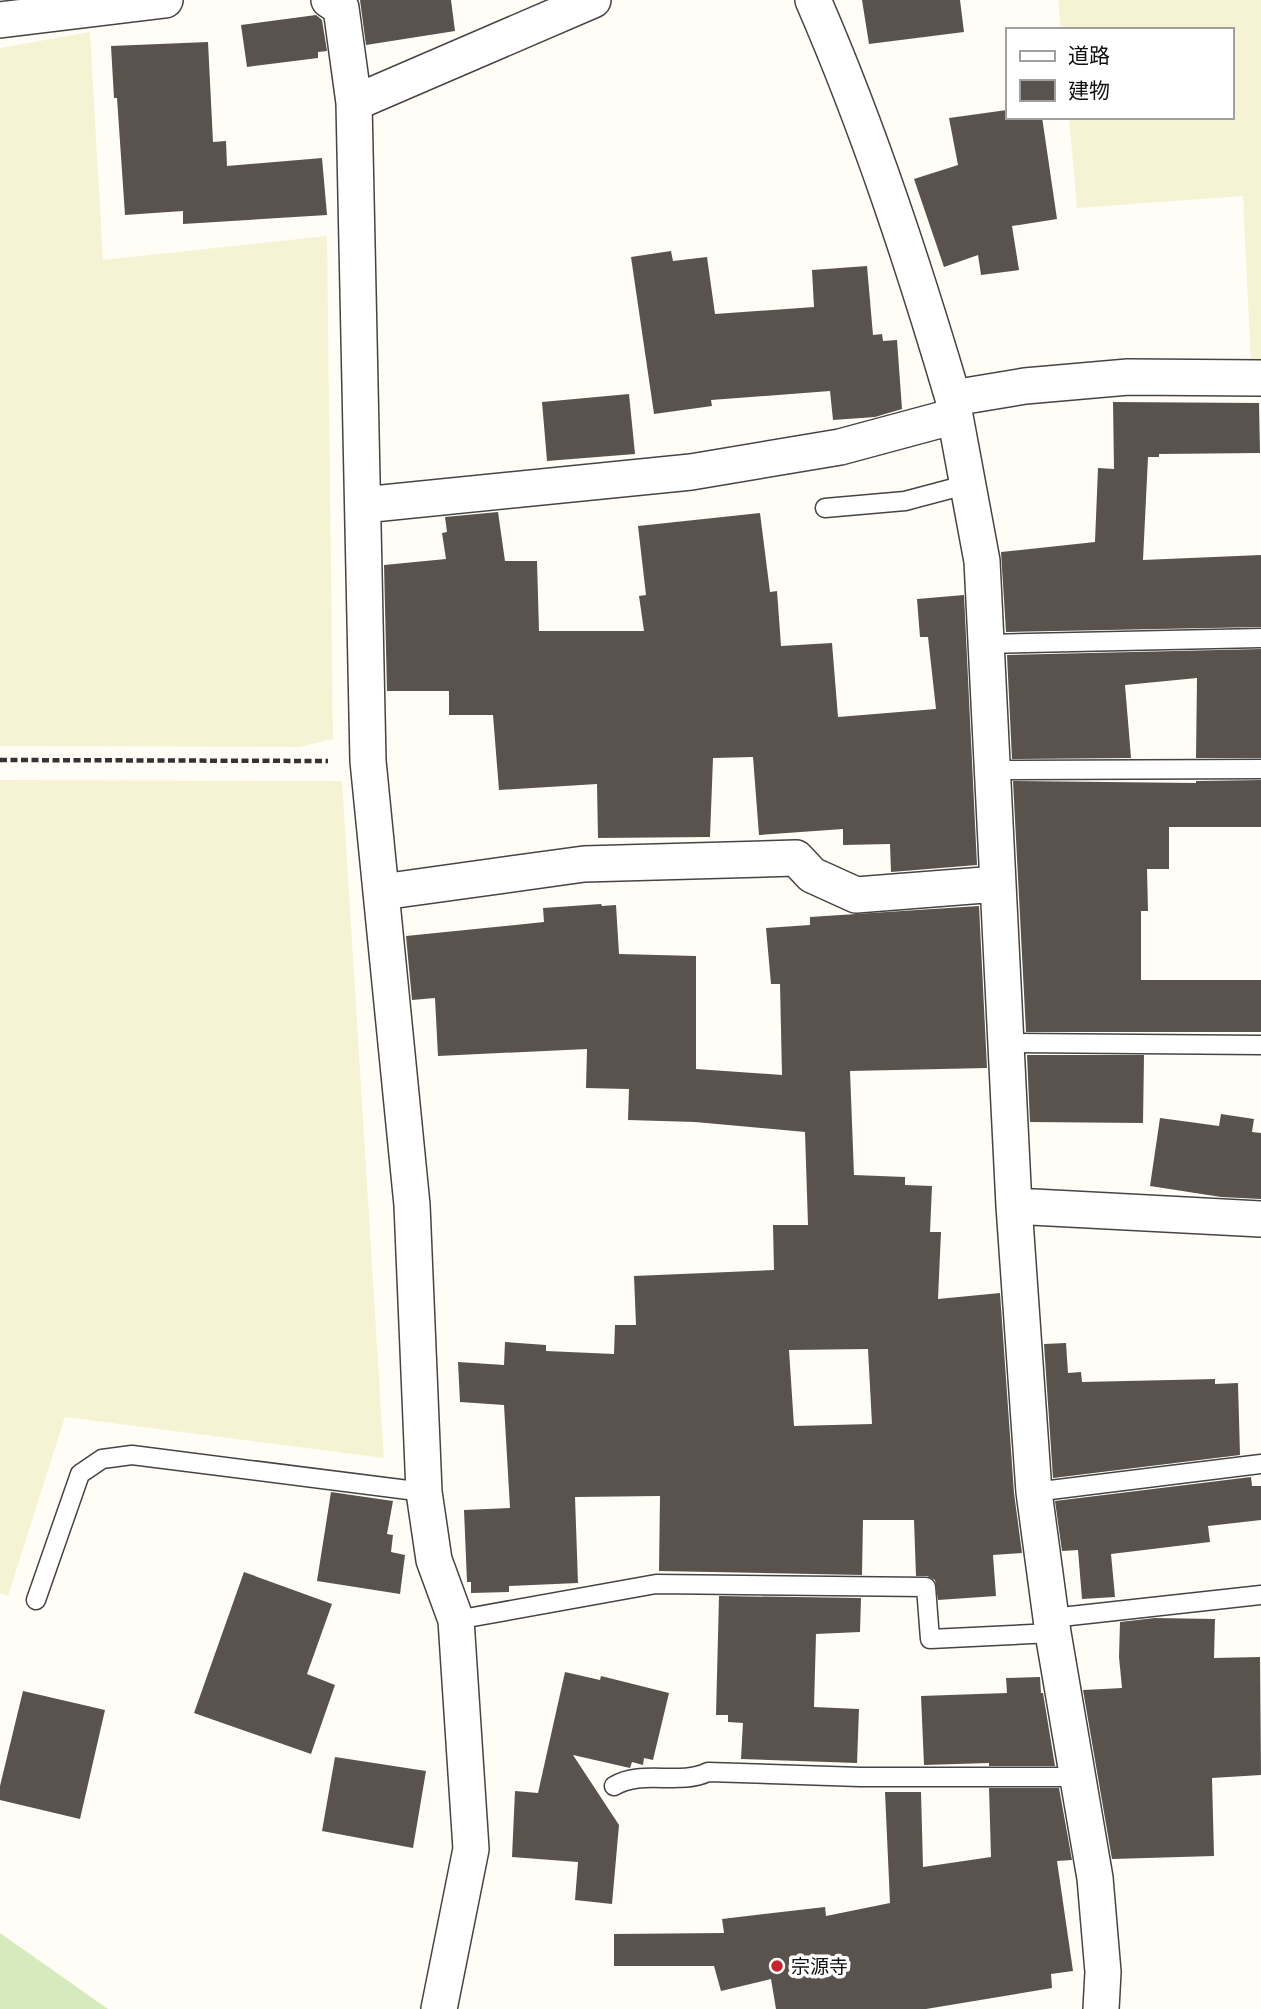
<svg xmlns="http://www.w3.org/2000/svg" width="1261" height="2009" font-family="Lora,'Noto Sans JP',serif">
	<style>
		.farmland { fill: #f6f3d4 }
		.green { fill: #d5ebbd }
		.building { fill: #5a524d; fill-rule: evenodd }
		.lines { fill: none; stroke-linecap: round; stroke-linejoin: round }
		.service-casing { stroke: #444; stroke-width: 21 }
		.minor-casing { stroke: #444; stroke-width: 38 }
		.path { stroke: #333; stroke-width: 4.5; stroke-dasharray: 7 3.5; stroke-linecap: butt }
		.service { stroke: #fff; stroke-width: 18 }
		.minor { stroke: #fff; stroke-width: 35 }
		.poi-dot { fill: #c4262e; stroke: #fff; stroke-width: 2.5 }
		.labels { text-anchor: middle; stroke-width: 7; stroke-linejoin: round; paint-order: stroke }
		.poi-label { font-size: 19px; fill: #111; stroke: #fff; text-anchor: start }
	</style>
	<rect width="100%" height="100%" fill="#fffdf5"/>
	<!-- farmland -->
	<path class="farmland" d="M 1058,0 L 1261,0 L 1261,363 L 1251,364 L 1243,196 L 1077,208 L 1069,117 L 1231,117 L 1231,30 L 1061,30 Z
		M 90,32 L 103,260 L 327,236 L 333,739 L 299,747 L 0,746 L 0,48 Z
		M 0,780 L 342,781 L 384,1458 L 65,1417 L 8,1596 L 0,1593 Z"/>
	<!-- green -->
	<path class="green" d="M 0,1933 L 108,2009 L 0,2009 Z"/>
	<!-- building -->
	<path class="building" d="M 360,0 L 451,0 L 455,31 L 366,45 Z
		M 862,0 L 960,0 L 964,32 L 869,44 Z
		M 316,15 L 322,20 L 327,51 L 318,52 L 318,58 L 247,67 L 241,25 Z
		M 208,42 L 213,142 L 226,141 L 227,166 L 322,158 L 327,215 L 183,224 L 183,211 L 125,215 L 117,98 L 114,98 L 111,46 Z
		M 1007,110 L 1007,117 L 1042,117 L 1057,219 L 1012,226 L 1019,270 L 981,275 L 978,255 L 944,267 L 914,179 L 958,165 L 949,118 Z
		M 671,251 L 673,261 L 707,257 L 715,314 L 814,307 L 812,270 L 867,266 L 873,335 L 882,334 L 883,341 L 897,340 L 902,409 L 875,417 L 833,420 L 830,391 L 711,400 L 712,406 L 654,414 L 631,257 Z
		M 629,394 L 635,454 L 547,461 L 542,402 Z
		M 1113,402 L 1259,403 L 1260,453 L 1159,454 L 1159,457 L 1148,457 L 1143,560 L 1261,555 L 1261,627 L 1006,632 L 1001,552 L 1095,542 L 1098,468 L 1114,469 Z
		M 498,512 L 505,561 L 537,561 L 539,631 L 644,631 L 639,596 L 646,595 L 638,526 L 760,513 L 770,592 L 777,591 L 781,646 L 832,643 L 838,717 L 936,709 L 928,637 L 920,637 L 917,599 L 964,595 L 977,865 L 891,872 L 890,844 L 843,845 L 843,829 L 759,835 L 753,757 L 713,758 L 710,837 L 598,838 L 597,784 L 499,790 L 493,715 L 449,715 L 449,691 L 387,691 L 384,565 L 446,559 L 442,533 L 447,532 L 445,517 Z
		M 1261,649 L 1261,758 L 1196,758 L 1197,678 L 1125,685 L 1131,758 L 1012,759 L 1007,655 Z
		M 1261,780 L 1261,827 L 1169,827 L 1169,869 L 1147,869 L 1148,911 L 1141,911 L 1141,980 L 1261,980 L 1261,1032 L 1026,1032 L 1013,781 L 1196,783 L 1196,781 Z
		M 601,904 L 602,906 L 616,905 L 619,954 L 696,956 L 696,1069 L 782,1075 L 780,984 L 771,984 L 766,928 L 810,925 L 810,917 L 979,906 L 987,1068 L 850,1071 L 854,1175 L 905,1177 L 905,1185 L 932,1186 L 930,1232 L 941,1232 L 938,1299 L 1000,1293 L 1014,1493 L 1022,1553 L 993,1555 L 996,1596 L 938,1600 L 935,1580 L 927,1576 L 916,1576 L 914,1520 L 863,1520 L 862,1575 L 659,1571 L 660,1496 L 575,1497 L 578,1583 L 509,1586 L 509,1592 L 471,1593 L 471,1582 L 467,1582 L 464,1510 L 510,1508 L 504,1405 L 460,1402 L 458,1362 L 504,1365 L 505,1342 L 546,1345 L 546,1351 L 614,1354 L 615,1325 L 636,1325 L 634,1276 L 774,1270 L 773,1225 L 808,1225 L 805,1132 L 695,1122 L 628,1120 L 629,1089 L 586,1088 L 587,1049 L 438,1056 L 435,998 L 412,1000 L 406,936 L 544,922 L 543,908 ZM 868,1349 L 872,1424 L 794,1426 L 789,1350 Z
		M 1027,1055 L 1144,1055 L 1143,1123 L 1030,1122 Z
		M 1221,1114 L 1254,1119 L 1252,1132 L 1261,1133 L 1261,1199 L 1221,1197 L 1150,1186 L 1160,1118 L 1219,1126 Z
		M 1066,1343 L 1068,1373 L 1081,1372 L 1082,1382 L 1215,1379 L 1215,1384 L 1238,1383 L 1240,1455 L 1053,1478 L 1044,1344 Z
		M 1251,1477 L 1252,1486 L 1261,1486 L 1261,1520 L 1208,1526 L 1210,1542 L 1111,1554 L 1115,1597 L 1082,1599 L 1078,1550 L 1062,1551 L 1055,1501 Z
		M 331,1492 L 393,1501 L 387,1534 L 393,1535 L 391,1552 L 405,1555 L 400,1594 L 317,1581 Z
		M 244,1572 L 332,1604 L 307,1674 L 335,1685 L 311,1754 L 194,1713 Z
		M 719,1596 L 861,1598 L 860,1632 L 816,1634 L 814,1707 L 859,1709 L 857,1763 L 741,1759 L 743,1723 L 728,1722 L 728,1715 L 716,1715 Z
		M 1155,1618 L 1215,1619 L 1214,1658 L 1260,1657 L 1261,1775 L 1212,1778 L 1214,1856 L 1112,1859 L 1083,1690 L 1122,1688 L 1119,1657 L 1120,1622 Z
		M 565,1672 L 600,1680 L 601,1676 L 669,1693 L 653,1760 L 644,1758 L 643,1765 L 632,1762 L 630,1768 L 573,1755 L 619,1825 L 612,1904 L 575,1900 L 578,1862 L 512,1857 L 515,1791 L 538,1793 Z
		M 1040,1677 L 1041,1693 L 1043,1693 L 1055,1766 L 989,1766 L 989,1763 L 924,1765 L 921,1696 L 1007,1693 L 1006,1678 Z
		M 23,1691 L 105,1710 L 80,1819 L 0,1800 L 0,1786 Z
		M 335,1757 L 426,1771 L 413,1848 L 322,1831 Z
		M 989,1788 L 1059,1788 L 1072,1860 L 1057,1861 L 1073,1971 L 1051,1974 L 1052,1988 L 926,2009 L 776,2009 L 771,1979 L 721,1991 L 714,1966 L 614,1966 L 614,1934 L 724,1933 L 722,1919 L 825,1907 L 826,1916 L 890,1903 L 885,1792 L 921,1792 L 923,1867 L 991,1857 Z"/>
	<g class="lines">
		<defs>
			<path id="service" d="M 825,508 L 905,501 L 969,484
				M 986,644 L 1261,638
				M 993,770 L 1261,769
				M 1006,1043 L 1261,1045
				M 1034,1492 L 1261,1464
				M 36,1600 L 80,1474 L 102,1459 L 132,1455 L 424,1492
				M 1052,1618 L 1261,1595
				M 456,1620 L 656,1584 L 926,1587 L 930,1639 L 1053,1633
				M 614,1786 C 642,1769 679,1786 708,1772 L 860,1777 L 1078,1777"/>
			<path id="minor" d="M 329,0 L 341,8 L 354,103 L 368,761 L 412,1205 L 424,1492 L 434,1560 L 456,1620 L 471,1849 L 439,2009
				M 813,0 C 869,129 913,263 953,398 L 955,416 L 982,561 L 1014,1206 L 1034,1492 L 1053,1633 L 1095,1878 L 1103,1972 L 1101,2009
				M 0,20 L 165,0
				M 354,103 L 593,0
				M 953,398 L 1025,386 L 1128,377 L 1261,378
				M 363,505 L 691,472 L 840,447 L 955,416
				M 382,892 L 584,864 L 796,858 L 812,875 L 856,895 L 997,884
				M 1014,1206 L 1261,1219"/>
		</defs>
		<!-- service casing -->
		<use href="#service" class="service-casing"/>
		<!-- minor casing -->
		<use href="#minor" class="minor-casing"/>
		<!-- path -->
		<path class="path" d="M 0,760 L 328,761"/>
		<!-- service -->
		<use href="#service" class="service"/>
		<!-- minor -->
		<use href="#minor" class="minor"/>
	</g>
	<!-- markers -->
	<circle class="poi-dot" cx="777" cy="1966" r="7"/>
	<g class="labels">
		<!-- poi labels -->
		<g class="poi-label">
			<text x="791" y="1973">宗源寺</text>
		</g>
	</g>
	<!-- legend -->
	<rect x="1006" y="28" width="228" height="91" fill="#ffffff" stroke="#a0a0a0" stroke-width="2"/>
	<rect x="1020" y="51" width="35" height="10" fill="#ffffff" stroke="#a0a0a0" stroke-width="2"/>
	<text x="1068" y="63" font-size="21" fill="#111111">道路</text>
	<rect x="1020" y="80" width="35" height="21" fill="#5a524d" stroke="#a0a0a0" stroke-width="2"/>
	<text x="1068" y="98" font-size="21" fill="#111111">建物</text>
</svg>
